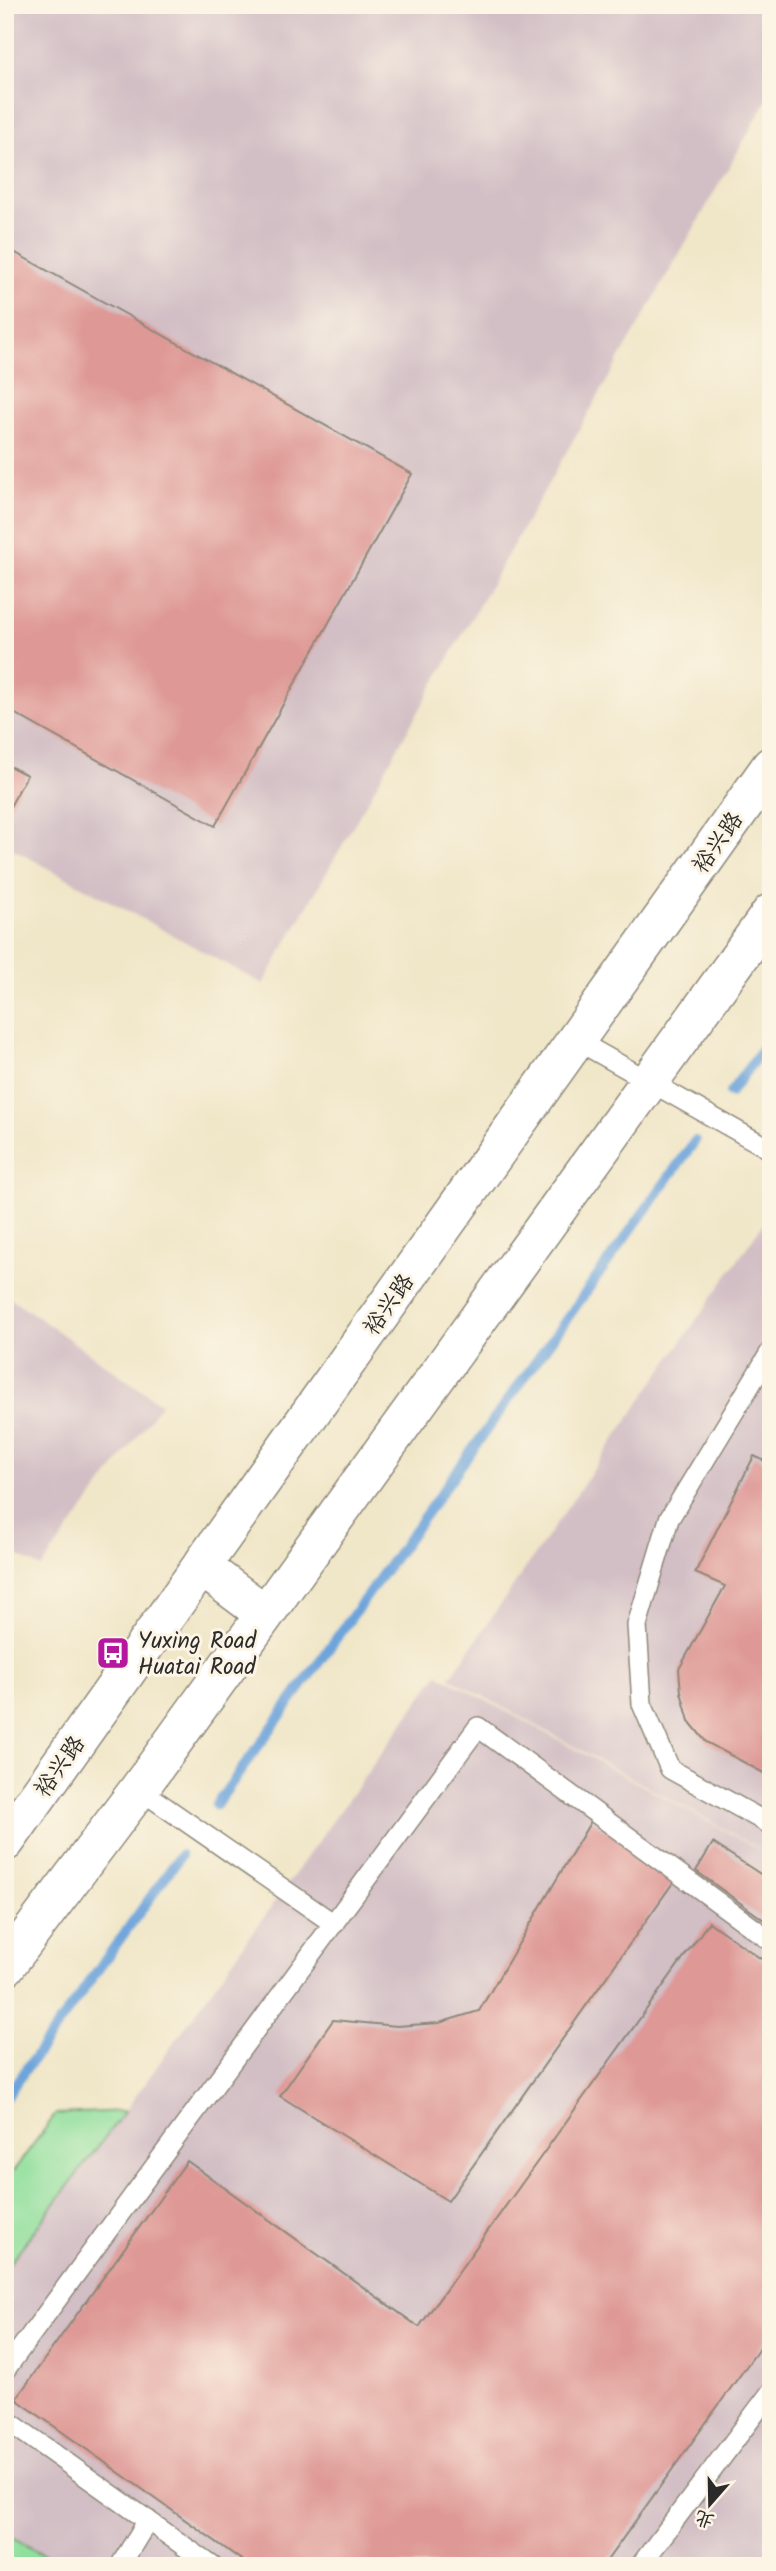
<svg xmlns="http://www.w3.org/2000/svg" width="776" height="2571" font-family="Kalam,'LXGW WenKai TC',sans-serif">
	<style>
		.industrial { fill: #d2bec5 }
		.green { fill: #91df9d; stroke: #5e8564; stroke-width: 2 }
		.lines { fill: none; stroke-linecap: round; stroke-linejoin: round }
		.stream { stroke: #6da4db; stroke-width: 10 }
		.building { fill: #de9895 }
		.lane-casing { stroke: #8e887a; stroke-width: 22 }
		.secondary-casing { stroke: #8e887a; stroke-width: 41 }
		.lane { stroke: #fff; stroke-width: 19 }
		.secondary { stroke: #fff; stroke-width: 38 }
		.labels { text-anchor: middle; stroke-width: 6; stroke-linejoin: round; paint-order: stroke }
		.street-label { font-size: 23px; fill: #2b2b2b; stroke: #fcf5e5 }
		.poi-label { font-size: 23px; fill: #2b2b2b; stroke: #fcf5e5; text-anchor: start }
	</style>
	<rect width="100%" height="100%" fill="#fcf5e5"/>
	<filter id="ink" filterUnits="userSpaceOnUse"><feTurbulence type="fractalNoise" baseFrequency=".0143" numOctaves="2"/><feDisplacementMap in="SourceGraphic" scale="14" xChannelSelector="R" yChannelSelector="G"/><feConvolveMatrix kernelMatrix="1 2 1 2 8 2 1 2 1" color-interpolation-filters="sRGB"/></filter>
	<filter id="wash" filterUnits="userSpaceOnUse"><feTurbulence type="fractalNoise" baseFrequency=".00686" numOctaves="4" result="noise"/><feDisplacementMap in="SourceGraphic" scale="28" xChannelSelector="R" yChannelSelector="G"/><feGaussianBlur stdDeviation="1.57" result="paint"/><feColorMatrix in="noise" values="0 0 0 0 0 0 0 0 0 0 0 0 0 0 0 0 0 1.4 0 .05"/><feComposite in="paint" operator="in"/></filter>
	<g filter="url(#wash)">
		<rect width="100%" height="100%" fill="#f0e6c8"/>
		<!-- industrial -->
		<path class="industrial" d="M 5,5 L 771,5 L 771,93 L 263,984 L 13,849 L 5,859 Z
			M 771,1212 L 771,1855 L 450,1678 Z
			M 5,1294 L 161,1404 L 41,1568 L 5,1548 Z
			M 438,1674 L 771,1856 L 771,2566 L 64,2566 L 5,2534 L 5,2269 L 125,2111 Z"/>
		<!-- green -->
		<path class="green" d="M 125,2111 L 5,2269 L 5,2182 L 56,2114 Z
			M 5,2534 L 64,2566 L 5,2566 Z"/>
		<g class="lines">
			<!-- stream -->
			<path class="stream" d="M 730,1093 L 771,1037
				M 216,1805 L 695,1141
				M 5,2098 L 181,1855"/>
		</g>
		<g id="blocks">
			<!-- building -->
			<path class="building" d="M 5,247 L 412,474 L 215,826 L 5,708 Z
				M 5,764 L 27,775 L 5,816 Z
				M 754,1456 L 771,1464 L 771,1777 L 706,1742 L 689,1721 L 681,1692 L 679,1669 L 725,1586 L 695,1573 Z
				M 591,1821 L 677,1877 L 448,2201 L 280,2096 L 333,2020 L 397,2026 L 439,2023 L 479,2011 Z
				M 713,1843 L 771,1881 L 771,1925 L 696,1871 Z
				M 709,1922 L 771,1966 L 771,2332 L 603,2566 L 250,2566 L 16,2399 L 187,2161 L 419,2327 Z"/>
		</g>
	</g>
	<g filter="url(#ink)">
		<use href="#blocks" fill-opacity="0" stroke="#8e887a" stroke-width="2"/>
		<g class="lines">
			<defs>
				<path id="lane" d="M 576,1040 L 771,1150
					M 771,1351 L 669,1519 L 637,1625 L 642,1704 L 670,1769 L 771,1825
					M 139,1789 L 334,1924
					M 5,2370 L 478,1727 L 771,1941
					M 5,2419 L 212,2566
					M 120,2566 L 148,2520
					M 640,2566 L 771,2392"/>
				<path id="secondary" d="M 202,1567 L 265,1614
					M 5,1842 L 771,766
					M 5,1967 L 139,1789 L 771,913"/>
			</defs>
			<!-- lane casing -->
			<use href="#lane" class="lane-casing"/>
			<!-- secondary casing -->
			<use href="#secondary" class="secondary-casing"/>
			<!-- lane -->
			<use href="#lane" class="lane"/>
			<!-- secondary -->
			<use href="#secondary" class="secondary"/>
		</g>
	</g>
	<!-- icons -->
	<defs>
		<symbol id="bus-square" viewBox="-11 -11 22 22"><rect x="-9" y="-9" width="18" height="18" rx="4" fill="#b5179e" stroke="#fcf5e5"/><path d="M-5-6H5V4H4V6H2V4H-2V6H-4V4H-5ZM-3.5-4V0h7V-4ZM-3.5 1.2v1.5H-2V1.2ZM2 1.2v1.5H3.5V1.2Z" fill="#fff"/></symbol>
	</defs>
	<g fill-rule="evenodd">
		<use href="#bus-square" x="94" y="1634" width="38" height="38"/>
	</g>
	<g class="labels">
		<!-- street labels -->
		<g class="street-label">
			<text transform="translate(717 842) rotate(-55)" y="8">裕兴路</text>
			<text transform="translate(388 1304) rotate(-55)" y="8">裕兴路</text>
			<text transform="translate(59 1766) rotate(-55)" y="8">裕兴路</text>
		</g>
		<!-- poi labels -->
		<g class="poi-label">
			<text x="138" y="1648">Yuxing Road<tspan x="138" dy="26">Huatai Road</tspan></text>
		</g>
	</g>
	<!-- margin -->
	<rect width="776" height="2571" fill="none" stroke="#fcf5e5" stroke-width="28"/>
	<!-- north arrow -->
	<g transform="translate(710 2504) rotate(200)" stroke="#fcf5e5" stroke-width="5" paint-order="stroke">
	<path d="M0-5L12 26L0 18L-12 26Z" fill="#2b2b2b"/>
	<text y="-10" font-size="19" font-weight="bold" text-anchor="middle" fill="#2b2b2b">北</text>
	</g>
</svg>
